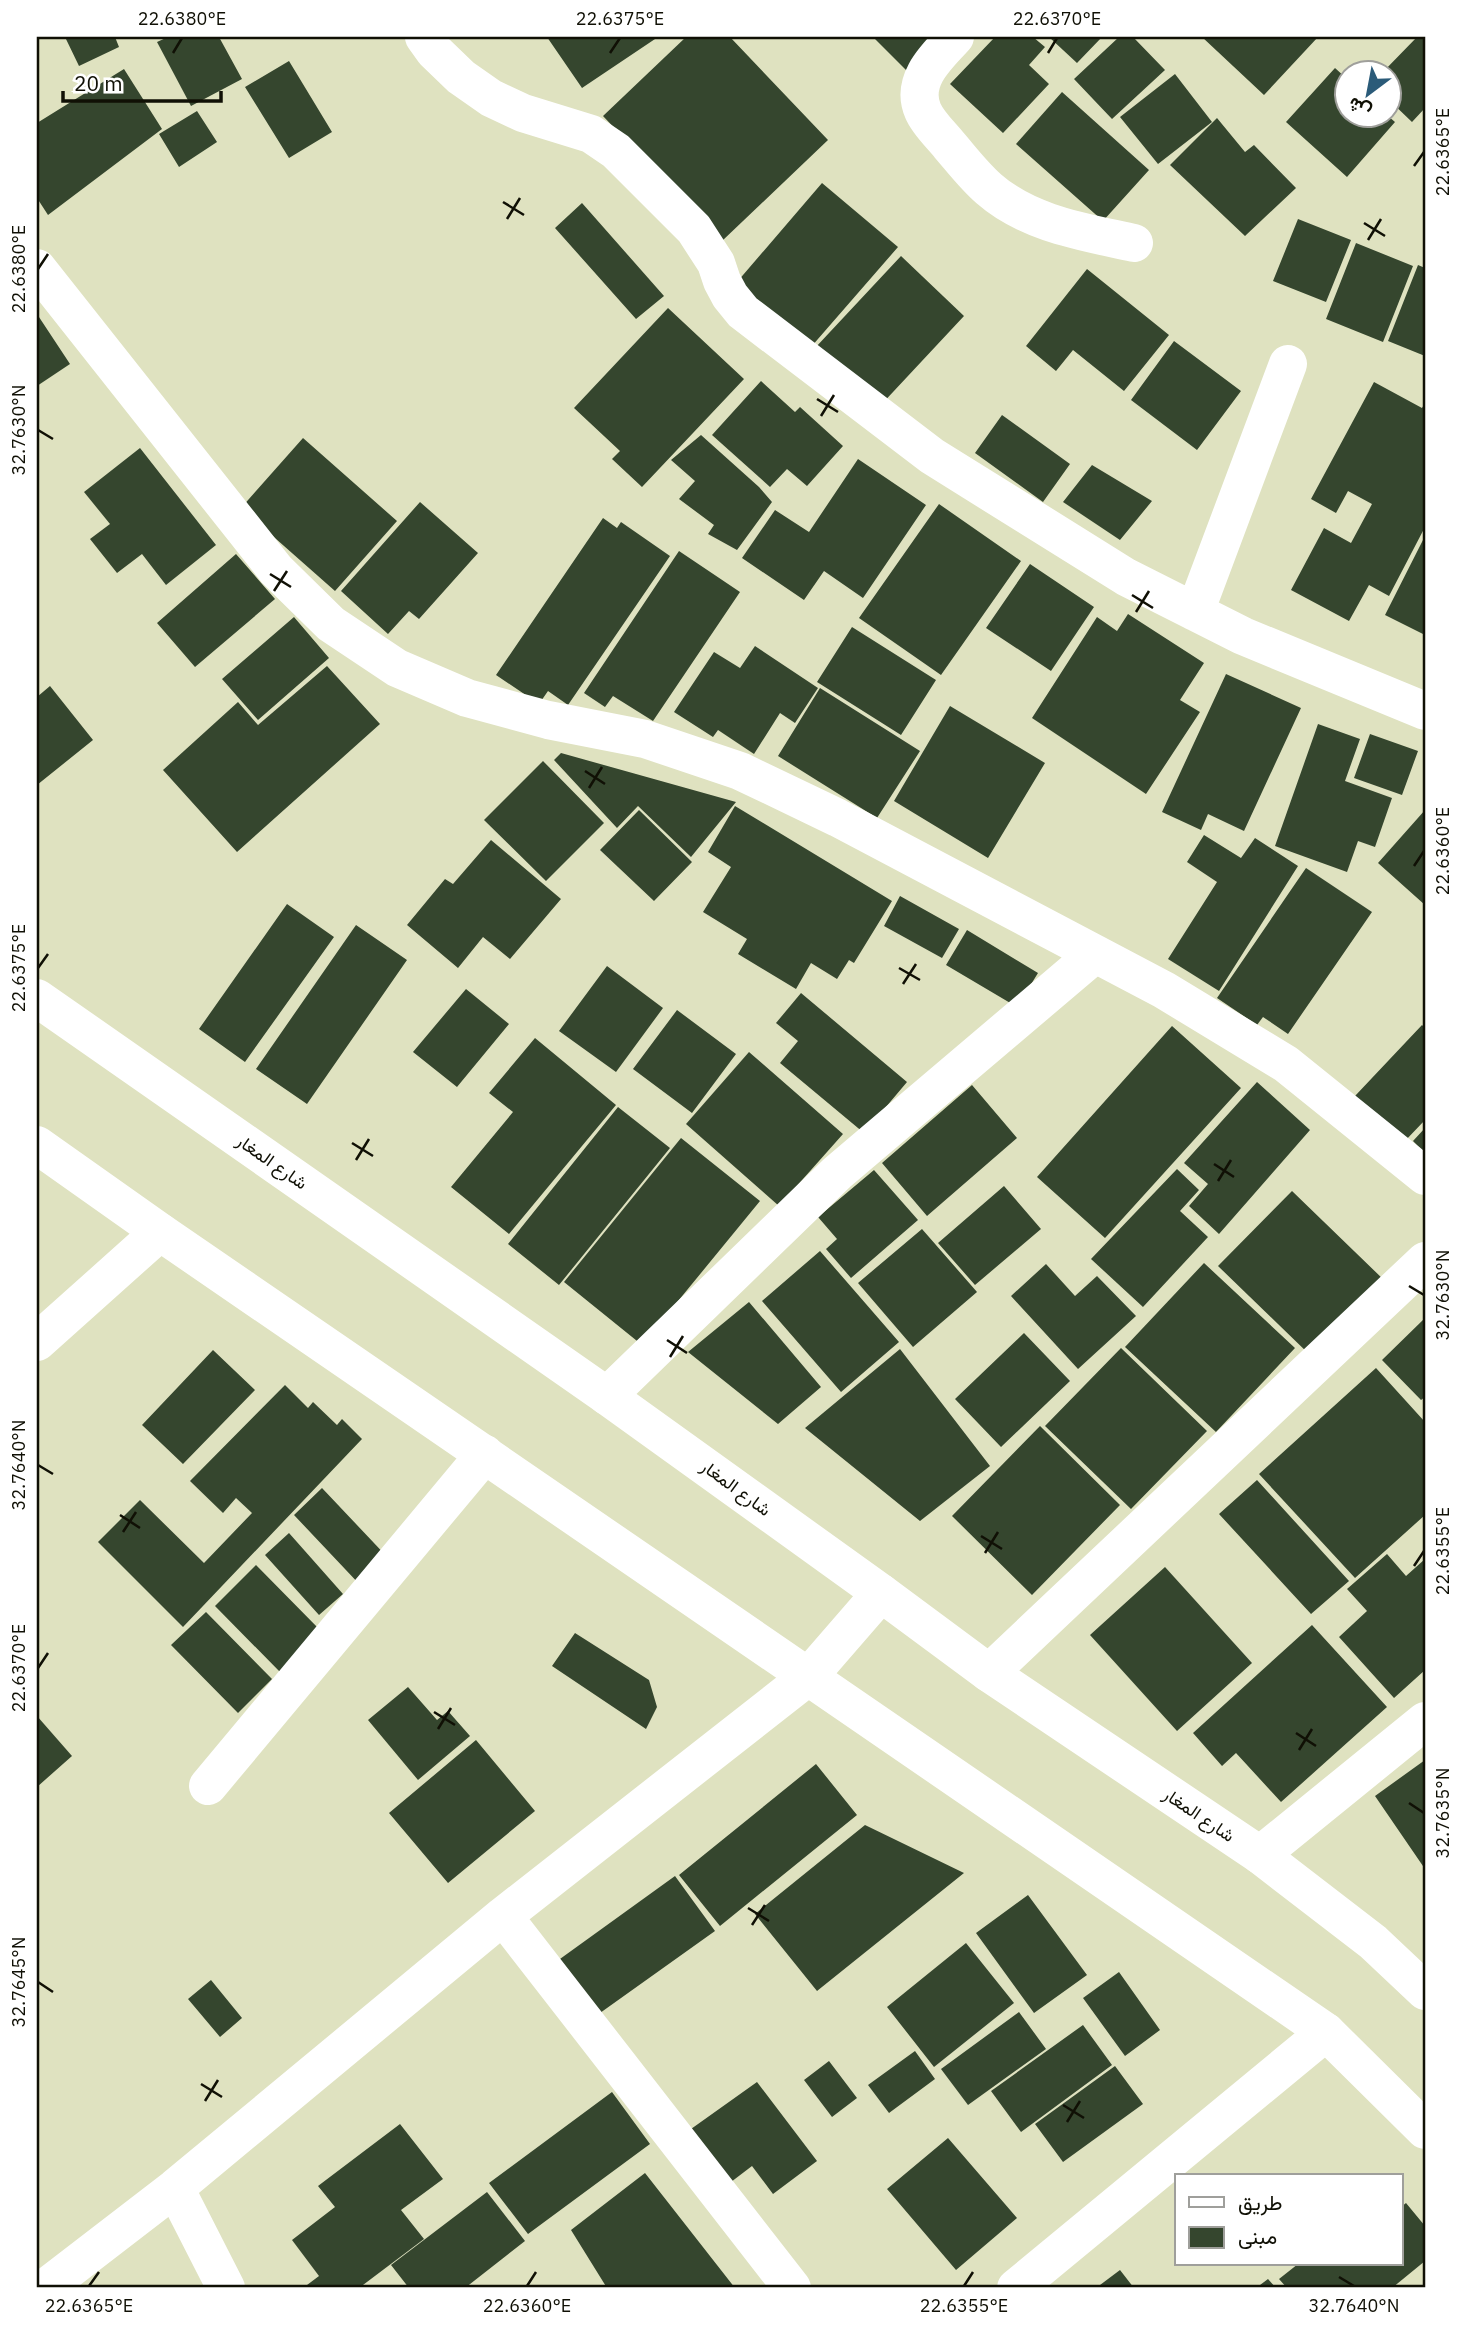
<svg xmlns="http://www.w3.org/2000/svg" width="1462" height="2325" font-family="'IBM Plex Sans',Vazirmatn,sans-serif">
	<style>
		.building { fill: #35462e }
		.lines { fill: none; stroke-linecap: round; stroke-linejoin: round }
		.minor { stroke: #fff; stroke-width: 38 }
		.major { stroke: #fff; stroke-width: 38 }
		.ticks { fill: none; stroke: #101005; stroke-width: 2.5 }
		.labels { text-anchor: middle; stroke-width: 7; stroke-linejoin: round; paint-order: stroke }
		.street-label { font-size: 18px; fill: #101005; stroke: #fff }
		.neatline { fill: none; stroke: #101005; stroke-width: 2.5 }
		.ticks-label { font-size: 18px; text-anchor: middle; fill: #101005 }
	</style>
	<rect width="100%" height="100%" fill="#dfe2c0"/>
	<!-- building -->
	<path class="building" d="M 65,37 L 115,37 L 119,47 L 79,66 Z
		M 168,37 L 219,37 L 242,79 L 191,106 L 157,42 Z
		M 547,37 L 658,37 L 582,88 Z
		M 686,37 L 730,37 L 828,140 L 722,241 L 603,116 Z
		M 873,37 L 942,37 L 907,71 Z
		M 995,37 L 1033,37 L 1045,47 L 1029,65 L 1049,84 L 1003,133 L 950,84 Z
		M 1049,37 L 1102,37 L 1077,63 Z
		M 1119,37 L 1133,37 L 1165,70 L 1112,119 L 1074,79 Z
		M 1202,37 L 1318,37 L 1264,95 Z
		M 1417,37 L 1425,37 L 1425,108 L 1412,122 L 1388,99 L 1388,74 L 1381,74 Z
		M 289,61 L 332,132 L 289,158 L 245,87 Z
		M 1335,68 L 1346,78 L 1346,116 L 1388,116 L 1395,122 L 1347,177 L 1286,122 Z
		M 124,69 L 162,129 L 48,215 L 37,198 L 37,123 Z
		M 1175,74 L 1212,122 L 1158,164 L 1120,117 Z
		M 1062,92 L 1149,170 L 1103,221 L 1016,144 Z
		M 197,111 L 217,142 L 179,167 L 159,134 Z
		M 1217,118 L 1245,152 L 1254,145 L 1296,188 L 1245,236 L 1170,165 Z
		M 822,183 L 898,247 L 811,347 L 737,282 Z
		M 582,203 L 664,296 L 636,319 L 555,228 Z
		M 1298,219 L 1351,240 L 1326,302 L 1273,281 Z
		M 1356,243 L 1413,266 L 1383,342 L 1326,319 Z
		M 901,256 L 964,316 L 879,407 L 815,348 Z
		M 1418,265 L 1425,268 L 1425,356 L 1388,341 Z
		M 1087,269 L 1169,335 L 1124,391 L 1073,350 L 1056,371 L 1026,346 Z
		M 668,308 L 744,379 L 642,487 L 612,459 L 620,451 L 574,408 Z
		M 37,314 L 70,364 L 37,386 Z
		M 1174,341 L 1241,391 L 1197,450 L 1131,400 Z
		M 761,381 L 795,412 L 800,407 L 843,446 L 807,486 L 787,469 L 770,487 L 712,435 Z
		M 1374,382 L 1422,408 L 1425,403 L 1425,527 L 1389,596 L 1369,585 L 1349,621 L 1291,590 L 1324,528 L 1351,543 L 1372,504 L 1348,491 L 1336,513 L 1311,499 Z
		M 1002,415 L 1070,464 L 1043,502 L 975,453 Z
		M 701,435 L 759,487 L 772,502 L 737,550 L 708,534 L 714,525 L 679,499 L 695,481 L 671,460 Z
		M 303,438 L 397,521 L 335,591 L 241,508 Z
		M 140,448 L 216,545 L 166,585 L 142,554 L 117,573 L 90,539 L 110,524 L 84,492 Z
		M 858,459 L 926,505 L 863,598 L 824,571 L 804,600 L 742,558 L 775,510 L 809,532 Z
		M 1092,465 L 1152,501 L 1120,540 L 1063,502 Z
		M 420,502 L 478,553 L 419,619 L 409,611 L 388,634 L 341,591 Z
		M 939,504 L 1021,561 L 941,675 L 859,618 Z
		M 603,518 L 617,528 L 621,522 L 670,556 L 568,705 L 548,691 L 539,704 L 496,675 Z
		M 1425,536 L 1425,635 L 1385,615 Z
		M 679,551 L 740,592 L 653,721 L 613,696 L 605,707 L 584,693 Z
		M 236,554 L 275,599 L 195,667 L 157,623 Z
		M 1030,564 L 1094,607 L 1051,671 L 986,628 Z
		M 1128,614 L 1204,663 L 1180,700 L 1200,712 L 1146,794 L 1032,718 L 1097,617 L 1117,631 Z
		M 294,617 L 329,658 L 258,720 L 222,679 Z
		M 852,627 L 936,680 L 901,735 L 817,682 Z
		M 755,646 L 818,688 L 795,723 L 780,713 L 754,754 L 718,730 L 713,737 L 674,712 L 714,652 L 740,668 Z
		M 327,666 L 380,724 L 237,852 L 163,770 L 238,702 L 258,725 Z
		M 1226,674 L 1301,708 L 1244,831 L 1208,814 L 1201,830 L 1162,812 Z
		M 50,686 L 93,740 L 37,785 L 37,697 Z
		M 820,688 L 920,751 L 877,818 L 778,756 Z
		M 950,706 L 1045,763 L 988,858 L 894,801 Z
		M 1318,724 L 1360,739 L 1345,781 L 1392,798 L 1375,847 L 1358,841 L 1347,872 L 1275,846 Z
		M 1370,734 L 1418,751 L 1402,795 L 1354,778 Z
		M 561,753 L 736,802 L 691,857 L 638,806 L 617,828 L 554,760 Z
		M 543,761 L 604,823 L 546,881 L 484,820 Z
		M 735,806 L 892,901 L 854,963 L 849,960 L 837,979 L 811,963 L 796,989 L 738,954 L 747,939 L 703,912 L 731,867 L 708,852 Z
		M 639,810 L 692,862 L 654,901 L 600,850 Z
		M 1425,810 L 1425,905 L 1378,863 Z
		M 1204,835 L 1241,858 L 1255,838 L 1298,866 L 1219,991 L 1168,959 L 1217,882 L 1187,862 Z
		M 491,840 L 561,899 L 510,959 L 483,937 L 458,968 L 407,925 L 445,879 L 453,884 Z
		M 1306,868 L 1372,912 L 1288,1034 L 1263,1017 L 1257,1025 L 1217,998 Z
		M 900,896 L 959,929 L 942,958 L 884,926 Z
		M 287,904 L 334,937 L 245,1062 L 199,1029 Z
		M 356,925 L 407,960 L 307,1104 L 256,1069 Z
		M 967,930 L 1038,973 L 1017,1007 L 946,965 Z
		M 607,966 L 663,1008 L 616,1072 L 559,1031 Z
		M 466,989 L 509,1024 L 457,1087 L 413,1052 Z
		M 801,993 L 907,1082 L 864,1133 L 780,1063 L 798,1041 L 776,1023 Z
		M 677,1010 L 736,1054 L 692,1113 L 633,1069 Z
		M 1422,1025 L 1425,1028 L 1425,1120 L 1404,1142 L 1355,1096 Z
		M 1172,1026 L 1241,1088 L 1105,1238 L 1037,1177 Z
		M 535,1038 L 616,1105 L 509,1234 L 451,1187 L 513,1112 L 489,1093 Z
		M 749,1052 L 843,1134 L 779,1206 L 686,1124 Z
		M 1257,1082 L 1310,1130 L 1219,1234 L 1189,1206 L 1208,1184 L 1184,1163 Z
		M 972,1085 L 1017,1138 L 927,1216 L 882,1163 Z
		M 618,1107 L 670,1148 L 559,1285 L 508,1244 Z
		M 1425,1128 L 1425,1153 L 1413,1141 Z
		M 681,1138 L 760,1201 L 642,1345 L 564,1282 Z
		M 1177,1169 L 1199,1190 L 1180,1211 L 1208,1237 L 1143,1307 L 1091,1259 Z
		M 874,1170 L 918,1220 L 851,1278 L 826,1249 L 837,1239 L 818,1217 Z
		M 1004,1186 L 1041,1229 L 975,1285 L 938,1243 Z
		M 1292,1191 L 1385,1281 L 1311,1356 L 1218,1266 Z
		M 922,1229 L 977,1292 L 913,1347 L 858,1283 Z
		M 820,1251 L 899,1342 L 841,1392 L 762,1301 Z
		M 1204,1263 L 1295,1348 L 1216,1432 L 1125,1347 Z
		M 1046,1264 L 1075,1296 L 1097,1276 L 1136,1316 L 1078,1369 L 1011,1296 Z
		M 749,1302 L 821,1387 L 778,1424 L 688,1352 Z
		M 1425,1318 L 1425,1397 L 1421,1400 L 1382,1360 Z
		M 1024,1333 L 1070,1381 L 1001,1447 L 955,1399 Z
		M 1121,1348 L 1207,1431 L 1131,1509 L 1045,1426 Z
		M 900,1349 L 990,1466 L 920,1521 L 805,1428 Z
		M 213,1350 L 255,1390 L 183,1464 L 142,1425 Z
		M 1376,1368 L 1425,1422 L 1425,1515 L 1355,1578 L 1259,1474 Z
		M 285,1385 L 308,1408 L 313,1402 L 337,1425 L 342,1419 L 362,1439 L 183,1627 L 98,1542 L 140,1500 L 204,1563 L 252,1513 L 236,1498 L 223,1513 L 190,1481 Z
		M 1040,1426 L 1120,1505 L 1032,1595 L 952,1516 Z
		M 1257,1480 L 1349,1581 L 1311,1614 L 1219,1514 Z
		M 322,1488 L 391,1561 L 362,1587 L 294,1515 Z
		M 289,1533 L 343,1594 L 319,1615 L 265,1555 Z
		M 1387,1554 L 1406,1576 L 1425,1559 L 1425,1670 L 1394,1698 L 1339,1637 L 1367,1611 L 1347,1589 Z
		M 256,1565 L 321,1631 L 280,1672 L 215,1606 Z
		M 1165,1567 L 1252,1663 L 1177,1731 L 1090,1635 Z
		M 206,1612 L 272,1679 L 238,1713 L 171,1645 Z
		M 1312,1625 L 1387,1707 L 1281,1802 L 1236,1753 L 1222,1766 L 1193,1733 Z
		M 575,1633 L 649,1680 L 657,1707 L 646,1729 L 552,1666 Z
		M 408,1687 L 437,1720 L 448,1711 L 470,1736 L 418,1780 L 368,1720 Z
		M 37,1716 L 72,1756 L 37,1787 Z
		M 476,1740 L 535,1811 L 448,1883 L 389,1813 Z
		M 1425,1760 L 1425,1869 L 1375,1796 Z
		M 816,1764 L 857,1815 L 720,1926 L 679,1875 Z
		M 865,1825 L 964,1873 L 817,1991 L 755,1914 Z
		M 675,1876 L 715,1931 L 593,2018 L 553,1964 Z
		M 1028,1895 L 1087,1975 L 1034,2013 L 976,1933 Z
		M 966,1943 L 1014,2003 L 934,2067 L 887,2007 Z
		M 1119,1972 L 1160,2030 L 1125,2056 L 1083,1998 Z
		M 211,1980 L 242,2018 L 220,2037 L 188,1999 Z
		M 1019,2012 L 1046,2049 L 968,2105 L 941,2069 Z
		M 1083,2025 L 1112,2065 L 1021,2132 L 991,2091 Z
		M 915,2051 L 935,2079 L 889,2113 L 868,2085 Z
		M 829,2061 L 857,2098 L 832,2117 L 804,2080 Z
		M 1115,2066 L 1143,2104 L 1063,2162 L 1035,2124 Z
		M 757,2082 L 817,2161 L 773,2194 L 752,2166 L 731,2182 L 691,2129 Z
		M 612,2092 L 650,2144 L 528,2234 L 489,2183 Z
		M 400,2124 L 443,2179 L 401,2210 L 424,2239 L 359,2288 L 303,2288 L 319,2276 L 292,2240 L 335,2207 L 318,2186 Z
		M 948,2138 L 1017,2218 L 956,2270 L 887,2189 Z
		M 645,2173 L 735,2288 L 607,2288 L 571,2230 Z
		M 487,2192 L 525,2241 L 465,2288 L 409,2288 L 391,2265 Z
		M 1406,2203 L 1425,2226 L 1425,2261 L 1392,2288 L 1287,2288 L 1279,2279 L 1298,2264 L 1401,2264 L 1401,2207 Z
		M 1120,2270 L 1134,2288 L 1096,2288 Z
		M 1268,2279 L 1276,2288 L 1256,2288 Z"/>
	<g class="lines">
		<!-- minor -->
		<path class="minor" d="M 424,37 L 434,51 L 461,77 L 491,98 L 523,113 L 591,134 L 616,151 L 694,229 L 716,263 L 722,281 L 730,296 L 743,312 L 932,456 L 1126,577 L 1243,636 L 1425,711
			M 955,37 C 936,57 910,81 923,111 C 928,123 941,135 949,145 C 962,160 974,176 989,189 C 1029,224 1084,232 1134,243
			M 37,268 L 276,570 L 331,624 L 397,668 L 467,698 L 548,720 L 645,739 L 740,771 L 838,818 L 1164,990 L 1286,1064 L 1425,1176
			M 1195,612 L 1288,364
			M 37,1342 L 160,1232
			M 607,1396 L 837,1173 L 1095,954
			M 989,1673 L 1425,1261
			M 208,1786 L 485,1454
			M 1260,1855 L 1425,1721
			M 503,1916 L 792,2288
			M 175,2188 L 226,2288
			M 45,2288 L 175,2188 L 503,1916 L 809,1676 L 881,1593
			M 1016,2288 L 1326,2032"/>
		<!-- major -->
		<path class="major" d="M 37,998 L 607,1396 L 881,1593 L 989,1673 L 1260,1855 L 1373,1942 L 1425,1991
			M 37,1145 L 160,1232 L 1326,2032 L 1425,2130"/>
	</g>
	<!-- ticks -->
	<path class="ticks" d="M 173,53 L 182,38M 610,53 L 620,38M 1048,53 L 1057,38M 1414,166 L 1424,152M 503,202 L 524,215M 507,219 L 520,198M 1364,223 L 1385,236M 1368,240 L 1381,219M 38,269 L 48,254M 817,399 L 838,412M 821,416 L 834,395M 38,430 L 53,439M 270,574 L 291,587M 274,591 L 287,571M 1132,595 L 1153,608M 1136,612 L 1149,591M 585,771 L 605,784M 589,788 L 602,767M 1414,866 L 1424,851M 38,968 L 48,954M 899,968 L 920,980M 903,984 L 916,964M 352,1143 L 373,1156M 356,1160 L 369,1139M 1214,1164 L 1234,1177M 1218,1181 L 1231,1160M 1409,1286 L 1424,1295M 667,1340 L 687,1353M 670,1357 L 683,1336M 38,1465 L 53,1474M 120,1515 L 140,1528M 123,1532 L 136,1512M 981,1536 L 1002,1549M 985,1553 L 998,1532M 1414,1566 L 1424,1551M 38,1668 L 48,1653M 434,1712 L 455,1725M 438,1729 L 451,1708M 1296,1733 L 1316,1746M 1299,1750 L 1312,1729M 1409,1803 L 1424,1813M 748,1908 L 769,1921M 752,1925 L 765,1905M 38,1982 L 53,1992M 201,2084 L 222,2097M 205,2101 L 218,2080M 1063,2105 L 1084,2118M 1067,2122 L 1080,2101M 1339,2277 L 1354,2286M 89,2286 L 99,2272M 527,2286 L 536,2272M 964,2286 L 973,2272"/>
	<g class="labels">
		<!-- street labels -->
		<g class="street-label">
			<text transform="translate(272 1162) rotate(35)" y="6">شارع المغار</text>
			<text transform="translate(736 1488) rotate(36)" y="6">شارع المغار</text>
			<text transform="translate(1199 1815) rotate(34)" y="6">شارع المغار</text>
		</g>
	</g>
	<!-- border -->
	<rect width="1462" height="2325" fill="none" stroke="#ffffff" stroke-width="77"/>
	<!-- legend -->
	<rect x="1175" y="2174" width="228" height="91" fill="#ffffff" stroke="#9f9f9b" stroke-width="2"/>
	<rect x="1189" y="2197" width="35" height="10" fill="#ffffff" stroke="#9f9f9b" stroke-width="2"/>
	<text x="1238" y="2210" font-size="21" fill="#101005">طريق</text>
	<rect x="1189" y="2227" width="35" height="21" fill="#35462e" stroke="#9f9f9b" stroke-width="2"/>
	<text x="1238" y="2244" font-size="21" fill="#101005">مبنى</text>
	<!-- north arrow -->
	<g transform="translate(1368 94) rotate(212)"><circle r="33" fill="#ffffff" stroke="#9f9f9b" stroke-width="2"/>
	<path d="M0-5L12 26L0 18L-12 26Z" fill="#2b5b79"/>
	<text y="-10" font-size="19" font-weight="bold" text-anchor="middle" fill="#101005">ش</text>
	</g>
	<!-- scale -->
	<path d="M63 91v10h158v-10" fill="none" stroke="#101005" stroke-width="3.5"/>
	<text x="74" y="91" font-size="21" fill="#101005" stroke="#ffffff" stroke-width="5" paint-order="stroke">20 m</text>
	<rect x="38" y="38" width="1386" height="2248" class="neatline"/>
	<g class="ticks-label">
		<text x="182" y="25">22.6380°E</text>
		<text x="620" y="25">22.6375°E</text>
		<text x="1057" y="25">22.6370°E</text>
		<text transform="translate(1443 152) rotate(-90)" y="6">22.6365°E</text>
		<text transform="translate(19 269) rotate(-90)" y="6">22.6380°E</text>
		<text transform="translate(19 430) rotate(-90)" y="6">32.7630°N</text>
		<text transform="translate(1443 851) rotate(-90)" y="6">22.6360°E</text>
		<text transform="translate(19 968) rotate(-90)" y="6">22.6375°E</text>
		<text transform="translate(1443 1295) rotate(-90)" y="6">32.7630°N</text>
		<text transform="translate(19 1465) rotate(-90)" y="6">32.7640°N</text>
		<text transform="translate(1443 1551) rotate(-90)" y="6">22.6355°E</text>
		<text transform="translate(19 1668) rotate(-90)" y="6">22.6370°E</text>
		<text transform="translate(1443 1813) rotate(-90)" y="6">32.7635°N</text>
		<text transform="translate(19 1982) rotate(-90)" y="6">32.7645°N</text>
		<text x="89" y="2312">22.6365°E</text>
		<text x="527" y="2312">22.6360°E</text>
		<text x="964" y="2312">22.6355°E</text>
		<text x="1354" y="2312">32.7640°N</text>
	</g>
</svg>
